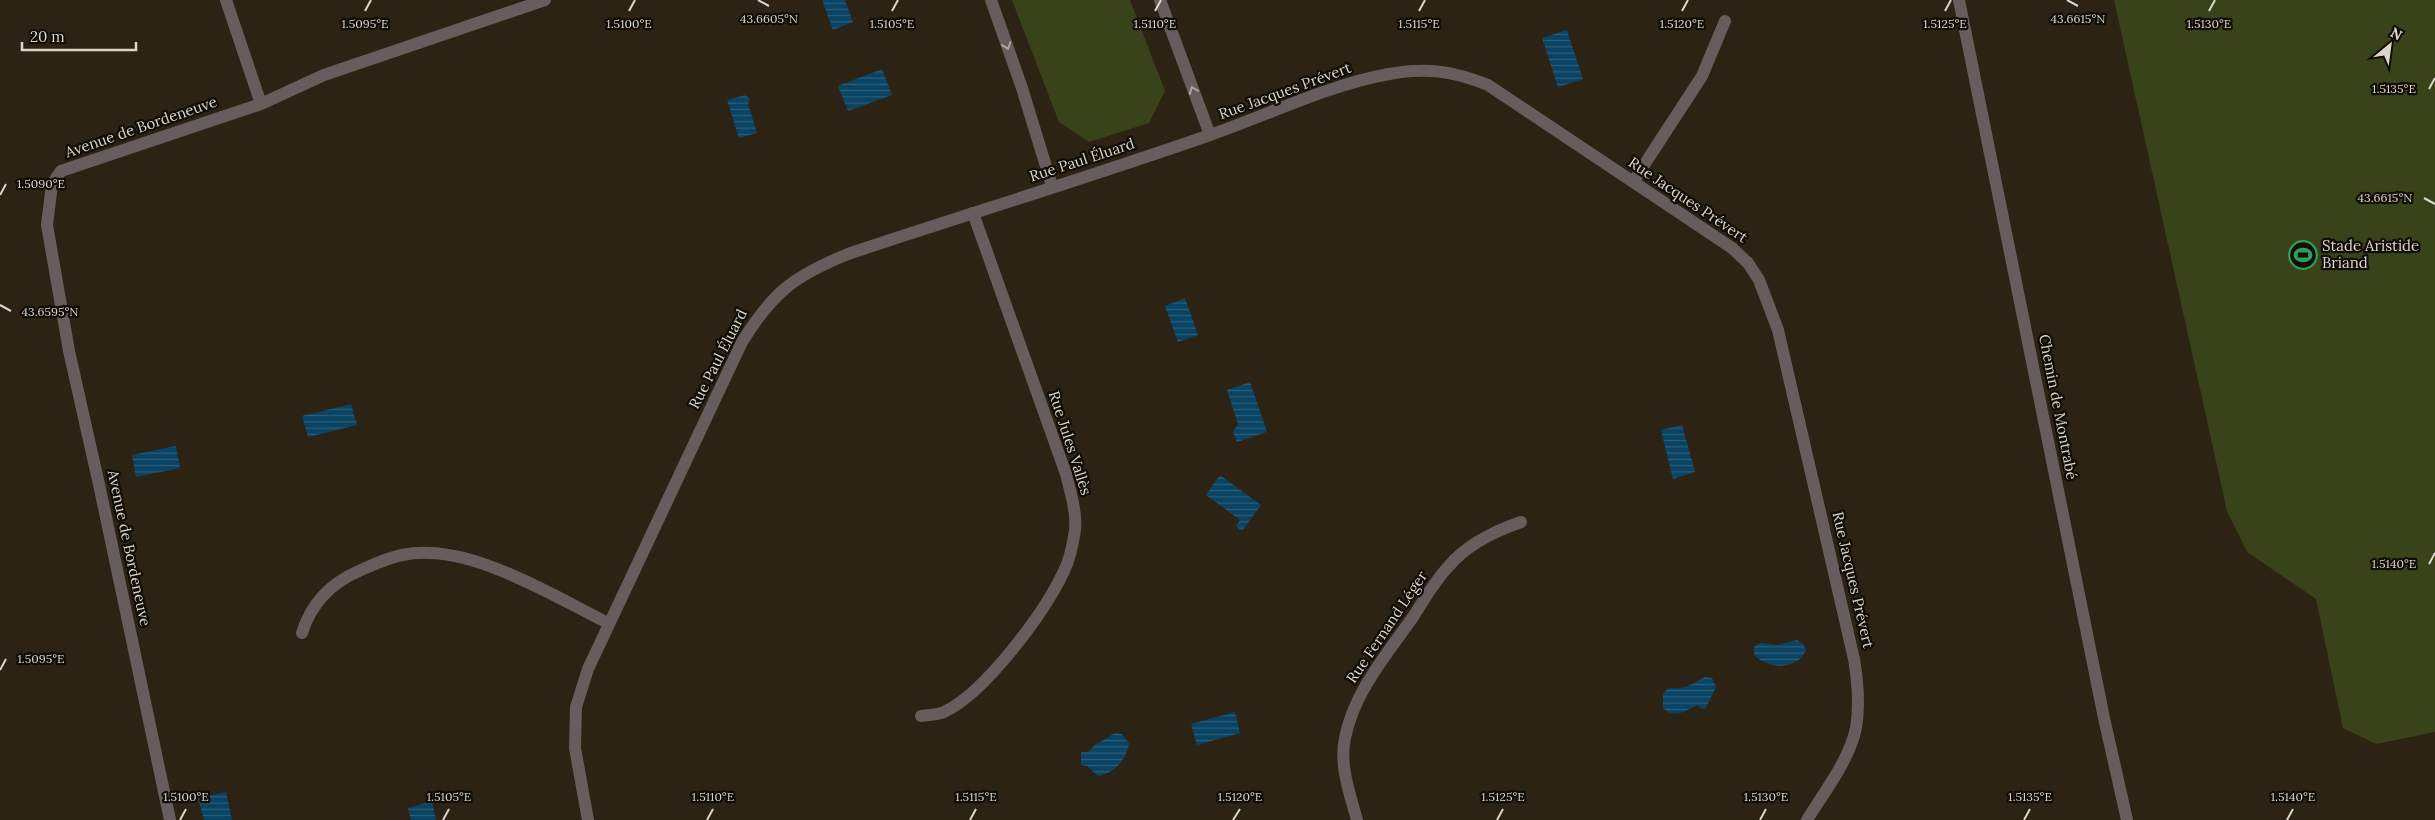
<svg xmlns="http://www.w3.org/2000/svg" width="2435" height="820" font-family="Lora,serif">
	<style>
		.green { fill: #394319 }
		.water { fill: url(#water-rules) }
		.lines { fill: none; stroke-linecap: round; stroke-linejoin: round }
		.service { stroke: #675d5c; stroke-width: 12 }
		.minor { stroke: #675d5c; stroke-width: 12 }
		.tertiary { stroke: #675d5c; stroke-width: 12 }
		.oneway { stroke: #ada59f }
		.ticks { fill: none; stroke: #dbd5cb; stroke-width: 2 }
		.labels { text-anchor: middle; stroke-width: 4.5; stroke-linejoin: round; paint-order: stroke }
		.street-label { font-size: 15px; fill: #dbd5cb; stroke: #110d07 }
		.poi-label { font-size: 15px; fill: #dbd5cb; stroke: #110d07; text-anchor: start }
		.ticks-label { font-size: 12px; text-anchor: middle; fill: #dbd5cb; stroke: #110d07; stroke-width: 4.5; stroke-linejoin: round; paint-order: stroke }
	</style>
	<defs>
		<pattern id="water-rules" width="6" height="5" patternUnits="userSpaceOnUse" patternTransform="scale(1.25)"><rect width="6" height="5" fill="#0a4464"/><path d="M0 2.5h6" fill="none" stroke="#2d5e79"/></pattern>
	</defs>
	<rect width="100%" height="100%" fill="#2c2314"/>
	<!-- green -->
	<path class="green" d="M 1012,0 L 1130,0 L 1165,91 L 1149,123 L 1089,142 L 1059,122 Z
		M 2114,0 L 2435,0 L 2435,732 L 2376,744 L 2343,728 L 2316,599 L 2247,552 L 2227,511 Z"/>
	<!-- water -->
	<path class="water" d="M 822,0 L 845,0 L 853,22 L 833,30 Z
		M 1567,30 L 1583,79 L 1558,87 L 1542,38 Z
		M 882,69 L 892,95 L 848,111 L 838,86 Z
		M 745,95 L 750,99 L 748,104 L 757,133 L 739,138 L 727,100 Z
		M 1185,298 L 1198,335 L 1178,342 L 1165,306 Z
		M 1250,382 L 1267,432 L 1237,442 L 1233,432 L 1238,424 L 1227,390 Z
		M 351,404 L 357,425 L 308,437 L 302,416 Z
		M 1682,425 L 1695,472 L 1673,479 L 1661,430 Z
		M 176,446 L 180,468 L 136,477 L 132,455 Z
		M 1220,475 L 1261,505 L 1242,531 L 1236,526 L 1240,520 L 1206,495 Z
		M 1797,640 L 1804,645 L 1806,651 C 1795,671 1768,669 1754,655 L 1754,647 L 1760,643 L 1778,645 Z
		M 1705,677 L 1712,678 L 1716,687 L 1706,708 L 1702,709 L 1697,705 C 1685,711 1675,719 1663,708 L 1663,694 C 1669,685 1673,689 1681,688 C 1689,687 1698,680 1705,677 Z
		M 1235,712 L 1240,733 L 1197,745 L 1191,724 Z
		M 1115,733 L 1122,734 L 1129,743 C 1127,759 1114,774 1098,776 L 1087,766 L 1081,765 L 1081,752 L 1088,752 L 1095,745 Z
		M 226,792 L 232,820 L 204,820 L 198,798 Z
		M 432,801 L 436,820 L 411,820 L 408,808 Z"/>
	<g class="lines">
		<!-- service -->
		<path class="service" d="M 1633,182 L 1702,76 L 1725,21
			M 302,633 C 311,604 331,583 359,571 C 372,565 387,558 402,555 C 467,541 551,595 608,623
			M 921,716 C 928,715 937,715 944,712 C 985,693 1045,612 1064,571 C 1070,559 1073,544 1075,530 C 1077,512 1070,491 1066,474 L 973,213
			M 1357,820 C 1350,794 1339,765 1345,738 C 1354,692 1387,654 1413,617 C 1424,600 1434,582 1448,567 C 1466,545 1495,531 1521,522"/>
		<!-- minor -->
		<path class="minor" d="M 226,0 L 261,104
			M 991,0 L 1022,88 L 1052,186
			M 1160,0 L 1210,135
			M 170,820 L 100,489 L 69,351 L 47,225 L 52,184 L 61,171 L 261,104 L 324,75 L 545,0
			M 588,820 L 575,748 L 576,707 L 588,669 L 742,342 C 773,292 794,276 848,254 C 968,214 1090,177 1210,135 C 1268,115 1328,85 1389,74 C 1426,67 1453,71 1488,85 L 1732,248 L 1748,263 L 1759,280 L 1778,330 L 1854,659 C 1858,683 1860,705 1856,728 C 1849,761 1824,792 1807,820"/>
		<!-- tertiary -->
		<path class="tertiary" d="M 1959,0 L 2104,718 L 2127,820"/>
	</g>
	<!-- one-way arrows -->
	<defs><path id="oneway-chevron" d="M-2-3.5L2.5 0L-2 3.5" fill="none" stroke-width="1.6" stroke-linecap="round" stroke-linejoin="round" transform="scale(1.25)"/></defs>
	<g class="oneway">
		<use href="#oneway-chevron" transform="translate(1007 46) rotate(71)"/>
		<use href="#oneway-chevron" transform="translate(1193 90) rotate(-111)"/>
	</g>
	<!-- ticks -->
	<path class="ticks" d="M 758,0 L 769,6M 2067,0 L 2078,6M 365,11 L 371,0M 629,11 L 635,0M 892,11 L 898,0M 1155,11 L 1161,0M 1419,11 L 1425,0M 1682,11 L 1688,0M 1945,11 L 1951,0M 2209,11 L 2215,0M 2429,89 L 2435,78M 0,195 L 6,184M 2424,198 L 2435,204M 0,305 L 11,311M 2429,564 L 2435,553M 0,670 L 6,659M 180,820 L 186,809M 443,820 L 449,809M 707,820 L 713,809M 970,820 L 976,809M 1233,820 L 1240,809M 1497,820 L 1503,809M 1760,820 L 1766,809M 2024,820 L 2030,809M 2287,820 L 2293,809"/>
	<!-- icons -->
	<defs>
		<symbol id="stadium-ring" viewBox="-11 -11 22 22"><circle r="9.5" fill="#110d07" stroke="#2e9e5b" stroke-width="1.5"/><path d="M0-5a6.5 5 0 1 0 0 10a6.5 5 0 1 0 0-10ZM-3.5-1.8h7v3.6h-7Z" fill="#2e9e5b"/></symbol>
	</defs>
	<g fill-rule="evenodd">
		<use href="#stadium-ring" x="2287" y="239" width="32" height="32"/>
	</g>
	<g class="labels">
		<!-- street labels -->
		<g class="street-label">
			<text transform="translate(1285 91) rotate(-20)" y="5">Rue Jacques Prévert</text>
			<text transform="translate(141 127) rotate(-19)" y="5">Avenue de Bordeneuve</text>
			<text transform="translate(1082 160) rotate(-18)" y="5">Rue Paul Éluard</text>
			<text transform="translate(1688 200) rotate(34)" y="5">Rue Jacques Prévert</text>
			<text transform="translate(718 359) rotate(-63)" y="5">Rue Paul Éluard</text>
			<text transform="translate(2058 407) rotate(79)" y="5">Chemin de Montrabé</text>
			<text transform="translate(1070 443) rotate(72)" y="5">Rue Jules Vallès</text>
			<text transform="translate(129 548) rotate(78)" y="5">Avenue de Bordeneuve</text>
			<text transform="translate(1853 580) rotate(77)" y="5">Rue Jacques Prévert</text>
			<text transform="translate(1387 627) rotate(-56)" y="5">Rue Fernand Léger</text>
		</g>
		<!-- poi labels -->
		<g class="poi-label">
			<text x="2322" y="251">Stade Aristide<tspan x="2322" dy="17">Briand</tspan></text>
		</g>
	</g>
	<g class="ticks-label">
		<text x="769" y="23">43.6605°N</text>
		<text x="2078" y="23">43.6615°N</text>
		<text x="365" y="28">1.5095°E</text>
		<text x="629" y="28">1.5100°E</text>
		<text x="892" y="28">1.5105°E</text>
		<text x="1155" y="28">1.5110°E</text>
		<text x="1419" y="28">1.5115°E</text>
		<text x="1682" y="28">1.5120°E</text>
		<text x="1945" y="28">1.5125°E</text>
		<text x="2209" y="28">1.5130°E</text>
		<text x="2394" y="93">1.5135°E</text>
		<text x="41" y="188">1.5090°E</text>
		<text x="2385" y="202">43.6615°N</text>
		<text x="50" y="316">43.6595°N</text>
		<text x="2394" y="568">1.5140°E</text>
		<text x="41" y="663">1.5095°E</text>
		<text x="186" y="801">1.5100°E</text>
		<text x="449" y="801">1.5105°E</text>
		<text x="713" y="801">1.5110°E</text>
		<text x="976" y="801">1.5115°E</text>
		<text x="1240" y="801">1.5120°E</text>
		<text x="1503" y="801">1.5125°E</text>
		<text x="1766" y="801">1.5130°E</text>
		<text x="2030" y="801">1.5135°E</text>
		<text x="2293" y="801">1.5140°E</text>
	</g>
	<!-- north arrow -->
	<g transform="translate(2390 45) rotate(29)" stroke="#110d07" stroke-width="4" paint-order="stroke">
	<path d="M0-4L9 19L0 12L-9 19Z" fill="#dbd5cb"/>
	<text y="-8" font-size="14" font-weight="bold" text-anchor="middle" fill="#dbd5cb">N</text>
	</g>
	<!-- scale -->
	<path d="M22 42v8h114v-8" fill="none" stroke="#dbd5cb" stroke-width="2.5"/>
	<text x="30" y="42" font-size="15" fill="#dbd5cb" stroke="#110d07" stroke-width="4" paint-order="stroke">20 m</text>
</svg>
